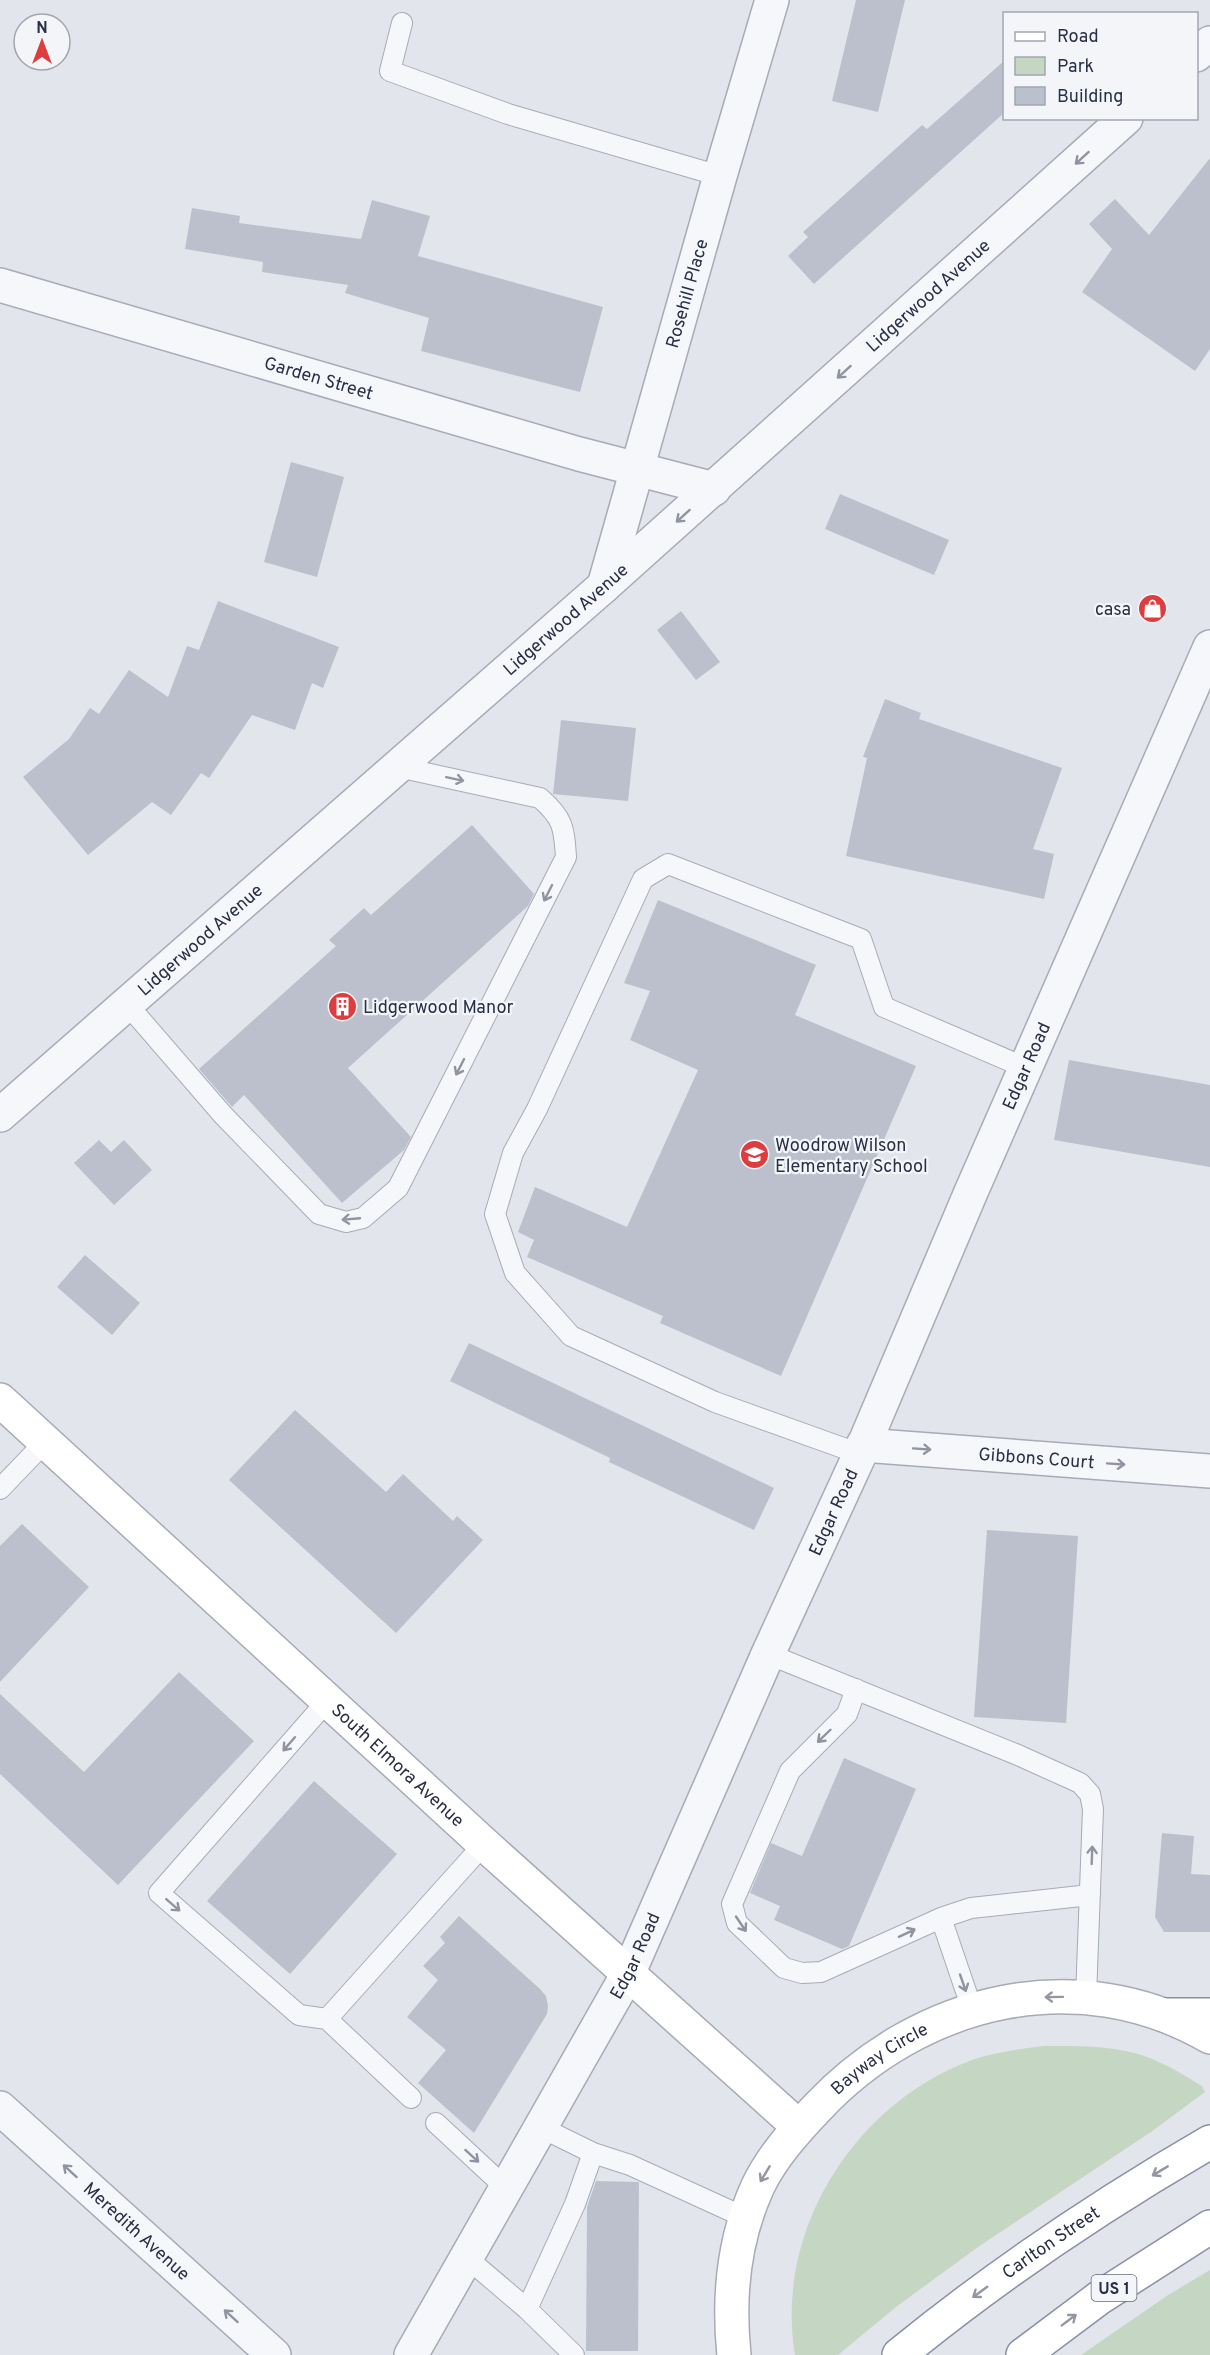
<svg xmlns="http://www.w3.org/2000/svg" width="1210" height="2355" font-family="Overpass,sans-serif">
	<style>
		.green { fill: #c5d7c3 }
		.building { fill: #bcc0cd }
		.lines { fill: none; stroke-linecap: round; stroke-linejoin: round }
		.lane-casing { stroke: #a7abb7; stroke-width: 22 }
		.street-casing { stroke: #a7abb7; stroke-width: 36 }
		.secondary-casing { stroke: #a7abb7; stroke-width: 36 }
		.highway-casing { stroke: #8990a5; stroke-width: 36 }
		.lane { stroke: #f6f7fa; stroke-width: 20 }
		.street { stroke: #f6f7fa; stroke-width: 33 }
		.secondary { stroke: #fff; stroke-width: 33 }
		.highway { stroke: #fff; stroke-width: 33 }
		.oneway { stroke: #9093a0 }
		.oneway2 { stroke: #9497a3 }
		.labels { text-anchor: middle; stroke-width: 4.5; stroke-linejoin: round; paint-order: stroke }
		.shield { fill: #f3f5f9; stroke: #666a7c; stroke-width: 1.5 }
		.shield-label { font-size: 16px; font-weight: bold; fill: #292f47 }
		.street-label { font-size: 18px; fill: #292f47; stroke: #f3f5f9 }
		.poi-label { font-size: 18px; fill: #292f47; stroke: #f3f5f9; text-anchor: start }
	</style>
	<rect width="100%" height="100%" fill="#e3e5ec"/>
	<!-- green -->
	<path class="green" d="M 1044,2046 C 1078,2046 1115,2045 1147,2057 C 1166,2064 1184,2075 1202,2086 L 1205,2092 L 1151,2132 L 978,2247 L 896,2307 L 838,2355 L 795,2355 C 774,2230 855,2103 972,2060 C 995,2052 1020,2049 1044,2046 Z
		M 1210,2270 L 1210,2355 L 1081,2355 L 1168,2295 Z"/>
	<!-- building -->
	<path class="building" d="M 856,0 L 905,0 L 878,112 L 832,101 Z
		M 1004,61 L 1004,113 L 814,284 L 788,256 L 808,237 L 803,232 L 922,125 L 927,129 Z
		M 1210,158 L 1210,349 L 1195,371 L 1082,292 L 1112,249 L 1089,224 L 1115,199 L 1149,235 Z
		M 372,200 L 430,216 L 418,256 L 603,307 L 580,392 L 421,351 L 429,318 L 345,293 L 348,285 L 262,272 L 263,262 L 185,249 L 192,208 L 240,216 L 239,223 L 361,239 Z
		M 291,462 L 344,477 L 317,577 L 264,562 Z
		M 840,494 L 949,540 L 934,575 L 825,529 Z
		M 218,601 L 339,647 L 323,688 L 312,683 L 295,730 L 252,715 L 209,778 L 201,773 L 171,815 L 152,802 L 88,855 L 23,777 L 69,739 L 90,708 L 99,714 L 129,670 L 168,697 L 187,646 L 199,650 Z
		M 681,611 L 720,662 L 696,680 L 657,630 Z
		M 885,699 L 921,713 L 919,719 L 1062,768 L 1033,849 L 1054,854 L 1044,899 L 846,856 L 867,758 L 863,757 Z
		M 561,720 L 636,728 L 628,801 L 553,794 Z
		M 472,825 L 534,894 L 528,906 L 348,1068 L 411,1137 L 404,1150 L 342,1203 L 244,1095 L 232,1107 L 199,1069 L 336,946 L 329,940 L 364,908 L 371,915 Z
		M 658,900 L 816,965 L 795,1015 L 916,1066 L 781,1376 L 660,1323 L 663,1316 L 527,1257 L 534,1240 L 518,1232 L 535,1187 L 627,1227 L 698,1070 L 630,1040 L 650,991 L 624,983 Z
		M 1069,1060 L 1210,1085 L 1210,1167 L 1054,1140 Z
		M 99,1140 L 111,1152 L 124,1140 L 152,1170 L 114,1205 L 74,1163 Z
		M 85,1255 L 140,1303 L 112,1335 L 57,1287 Z
		M 469,1343 L 774,1488 L 754,1530 L 609,1462 L 610,1458 L 450,1381 Z
		M 295,1410 L 386,1492 L 403,1474 L 453,1521 L 457,1516 L 483,1540 L 396,1633 L 229,1480 Z
		M 22,1524 L 89,1587 L 0,1682 L 0,1546 Z
		M 987,1530 L 1078,1536 L 1066,1723 L 974,1717 Z
		M 179,1672 L 254,1741 L 118,1885 L 0,1774 L 0,1694 L 84,1772 Z
		M 844,1758 L 916,1789 L 849,1946 L 842,1949 L 774,1920 L 780,1906 L 750,1893 L 771,1843 L 802,1856 Z
		M 314,1781 L 397,1854 L 290,1974 L 207,1901 Z
		M 1162,1833 L 1194,1836 L 1191,1874 L 1210,1875 L 1210,1932 L 1164,1932 L 1155,1917 Z
		M 459,1916 L 540,1989 L 546,1996 L 548,2006 L 547,2014 L 474,2133 L 418,2083 L 446,2050 L 407,2017 L 438,1980 L 423,1966 L 445,1943 L 440,1937 Z
		M 596,2181 L 639,2182 L 638,2351 L 586,2351 L 587,2207 Z"/>
	<g class="lines">
		<defs>
			<path id="lane" d="M 402,23 L 390,71 L 508,114 L 720,176
				M 127,1004 L 223,1115 L 319,1214 L 346,1222 L 363,1218 L 398,1188 L 566,857 C 564,827 563,818 540,798 L 398,767
				M 860,1454 L 715,1402 L 571,1336 L 515,1273 L 495,1214 L 513,1153 L 537,1109 L 643,879 L 668,864 L 861,939 L 884,1007 L 1026,1068
				M 0,1489 L 45,1442
				M 768,1654 L 1018,1755 L 1080,1783 L 1090,1794 L 1093,1809 L 1086,1997
				M 856,1689 L 847,1714 L 790,1771 L 732,1904 L 737,1923 L 784,1968 L 802,1973 L 821,1972 L 941,1918 L 971,1908 L 1090,1895
				M 941,1918 L 972,2009
				M 327,2019 L 299,2015 L 159,1893 L 328,1700
				M 411,2098 L 327,2019 L 484,1844
				M 436,2123 L 507,2189
				M 542,2128 L 593,2153 L 630,2165 L 746,2218
				M 467,2258 L 527,2309 L 575,2204 L 593,2153
				M 527,2309 L 574,2355"/>
			<g id="street">
				<path d="M 1196,55 L 1210,43"/>
				<path id="s1" d="M 0,285 L 579,454 L 714,489"/>
				<path id="s2" d="M 604,586 L 720,176 L 772,0"/>
				<path id="s3" d="M 0,1115 L 604,586 L 1126,118"/>
				<path id="s4" d="M 863,1445 L 1210,1471"/>
				<path id="s5" d="M 0,2108 L 274,2355"/>
				<path id="s6" d="M 411,2355 L 629,1972 L 768,1654 L 860,1454 L 971,1192 L 1210,647"/>
			</g>
			<g id="secondary">
				<path id="s7" d="M 0,1400 L 484,1844 L 799,2127"/>
				<path id="s8" d="M 734,2355 C 728,2297 733,2240 758,2186 C 772,2157 795,2131 818,2107 C 920,1999 1077,1960 1210,2037"/>
			</g>
			<g id="highway">
				<path d="M 1166,2015 L 1210,2015"/>
				<path id="s9" d="M 899,2355 C 997,2275 1101,2205 1210,2142"/>
				<path d="M 1023,2355 L 1099,2298 L 1210,2227"/>
			</g>
		</defs>
		<!-- lane casing -->
		<use href="#lane" class="lane-casing"/>
		<!-- street casing -->
		<use href="#street" class="street-casing"/>
		<!-- secondary casing -->
		<use href="#secondary" class="secondary-casing"/>
		<!-- highway casing -->
		<use href="#highway" class="highway-casing"/>
		<!-- lane -->
		<use href="#lane" class="lane"/>
		<!-- street -->
		<use href="#street" class="street"/>
		<!-- secondary -->
		<use href="#secondary" class="secondary"/>
		<!-- highway -->
		<use href="#highway" class="highway"/>
	</g>
	<!-- one-way arrows -->
	<defs><path id="oneway-shaft" d="M-6 0H5M1.5-3L5.5 0L1.5 3" fill="none" stroke-width="1.6" stroke-linecap="round" stroke-linejoin="round" transform="scale(1.5)"/></defs>
	<g class="oneway">
		<use href="#oneway-shaft" transform="translate(1082 158) rotate(138)"/>
		<use href="#oneway-shaft" transform="translate(844 372) rotate(138)"/>
		<use href="#oneway-shaft" transform="translate(683 516) rotate(138)"/>
		<use href="#oneway-shaft" transform="translate(455 779) rotate(12)"/>
		<use href="#oneway-shaft" transform="translate(548 893) rotate(117)"/>
		<use href="#oneway-shaft" transform="translate(460 1067) rotate(117)"/>
		<use href="#oneway-shaft" transform="translate(351 1219) rotate(175)"/>
		<use href="#oneway-shaft" transform="translate(922 1449) rotate(4)"/>
		<use href="#oneway-shaft" transform="translate(1116 1464) rotate(4)"/>
		<use href="#oneway-shaft" transform="translate(824 1736) rotate(136)"/>
		<use href="#oneway-shaft" transform="translate(289 1744) rotate(131)"/>
		<use href="#oneway-shaft" transform="translate(1092 1855) rotate(-88)"/>
		<use href="#oneway-shaft" transform="translate(173 1905) rotate(41)"/>
		<use href="#oneway-shaft" transform="translate(741 1924) rotate(56)"/>
		<use href="#oneway-shaft" transform="translate(907 1933) rotate(-25)"/>
		<use href="#oneway-shaft" transform="translate(963 1983) rotate(71)"/>
		<use href="#oneway-shaft" transform="translate(472 2156) rotate(42)"/>
		<use href="#oneway-shaft" transform="translate(70 2171) rotate(-138)"/>
		<use href="#oneway-shaft" transform="translate(231 2316) rotate(-138)"/>
	</g>
	<g class="oneway2">
		<use href="#oneway-shaft" transform="translate(1054 1997) rotate(179)"/>
		<use href="#oneway-shaft" transform="translate(1160 2171) rotate(149)"/>
		<use href="#oneway-shaft" transform="translate(765 2174) rotate(121)"/>
		<use href="#oneway-shaft" transform="translate(980 2292) rotate(144)"/>
		<use href="#oneway-shaft" transform="translate(1069 2320) rotate(-37)"/>
	</g>
	<!-- icons -->
	<defs>
		<symbol id="shop-disc" viewBox="-11 -11 22 22"><circle r="9.5" fill="#dd3d3e" stroke="#f3f5f9"/><path d="M-5-2.5h2.3a2.7 3.5 0 0 1 5.4 0H5L5.5 6h-11ZM-1.5-2.5h3a1.5 2.3 0 0 0-3 0Z" fill="#fff"/></symbol>
		<symbol id="building-disc" viewBox="-11 -11 22 22"><circle r="9.5" fill="#dd3d3e" stroke="#f3f5f9"/><path d="M-4-6H4V6H1V3H-1V6H-4ZM-2.5-4.3h1.7v1.8h-1.7ZM.8-4.3h1.7v1.8H.8ZM-2.5-1h1.7V.8h-1.7ZM.8-1h1.7V.8H.8Z" fill="#fff"/></symbol>
		<symbol id="school-disc" viewBox="-11 -11 22 22"><circle r="9.5" fill="#dd3d3e" stroke="#f3f5f9"/><path d="M0-5L7-2L0 1L-7-2ZM-4 1L0 2.5L4 1V4Q0 6-4 4Z" fill="#fff"/></symbol>
	</defs>
	<g fill-rule="evenodd">
		<use href="#shop-disc" x="1136" y="592" width="33" height="33"/>
		<use href="#building-disc" x="326" y="990" width="33" height="33"/>
		<use href="#school-disc" x="738" y="1138" width="33" height="33"/>
	</g>
	<g class="labels">
		<!-- shield labels -->
		<rect class="shield" x="1091.5" y="2275" width="45" height="26" rx="4.5"/>
		<g class="shield-label">
			<text x="1114" y="2294">US 1</text>
		</g>
		<!-- street labels -->
		<g class="street-label">
			<text dy="6" stroke="none"><textPath href="#s2" startOffset="304">Rosehill Place</textPath></text>
			<text dy="6" stroke="none"><textPath href="#s3" startOffset="1238">Lidgerwood Avenue</textPath></text>
			<text dy="6" stroke="none"><textPath href="#s1" startOffset="332">Garden Street</textPath></text>
			<text dy="6" stroke="none"><textPath href="#s3" startOffset="752">Lidgerwood Avenue</textPath></text>
			<text dy="6" stroke="none"><textPath href="#s3" startOffset="266">Lidgerwood Avenue</textPath></text>
			<text dy="6" stroke="none"><textPath href="#s6" startOffset="1430">Edgar Road</textPath></text>
			<text dy="6" stroke="none"><textPath href="#s4" startOffset="174">Gibbons Court</textPath></text>
			<text dy="6" stroke="none"><textPath href="#s6" startOffset="944">Edgar Road</textPath></text>
			<text dy="6" stroke="none"><textPath href="#s7" startOffset="540">South Elmora Avenue</textPath></text>
			<text dy="6" stroke="none"><textPath href="#s6" startOffset="458">Edgar Road</textPath></text>
			<text dy="6" stroke="none"><textPath href="#s8" startOffset="351">Bayway Circle</textPath></text>
			<text dy="6" stroke="none"><textPath href="#s5" startOffset="184">Meredith Avenue</textPath></text>
			<text dy="6" stroke="none"><textPath href="#s9" startOffset="189">Carlton Street</textPath></text>
		</g>
		<!-- poi labels -->
		<g class="poi-label">
			<text x="1131" y="615" text-anchor="end">casa</text>
			<text x="363" y="1013">Lidgerwood Manor</text>
			<text x="775" y="1151">Woodrow Wilson<tspan x="775" dy="21">Elementary School</tspan></text>
		</g>
	</g>
	<!-- legend -->
	<rect x="1003" y="12" width="195" height="108" fill="#f3f5f9" stroke="#a2a6b2" stroke-width="1.5"/>
	<rect x="1015" y="32" width="30" height="9" fill="#ffffff" stroke="#a2a6b2" stroke-width="1.5"/>
	<text x="1057" y="42" font-size="18" fill="#292f47">Road</text>
	<rect x="1015" y="57" width="30" height="18" fill="#c5d7c3" stroke="#a2a6b2" stroke-width="1.5"/>
	<text x="1057" y="72" font-size="18" fill="#292f47">Park</text>
	<rect x="1015" y="87" width="30" height="18" fill="#bcc0cd" stroke="#a2a6b2" stroke-width="1.5"/>
	<text x="1057" y="102" font-size="18" fill="#292f47">Building</text>
	<!-- north arrow -->
	<g transform="translate(42 42)"><circle r="28" fill="#f3f5f9" stroke="#a2a6b2" stroke-width="1.5"/>
	<path d="M0-4.5L10 22L0 15L-10 22Z" fill="#dd3d3e"/>
	<text y="-9" font-size="16" font-weight="bold" text-anchor="middle" fill="#292f47">N</text>
	</g>
</svg>
